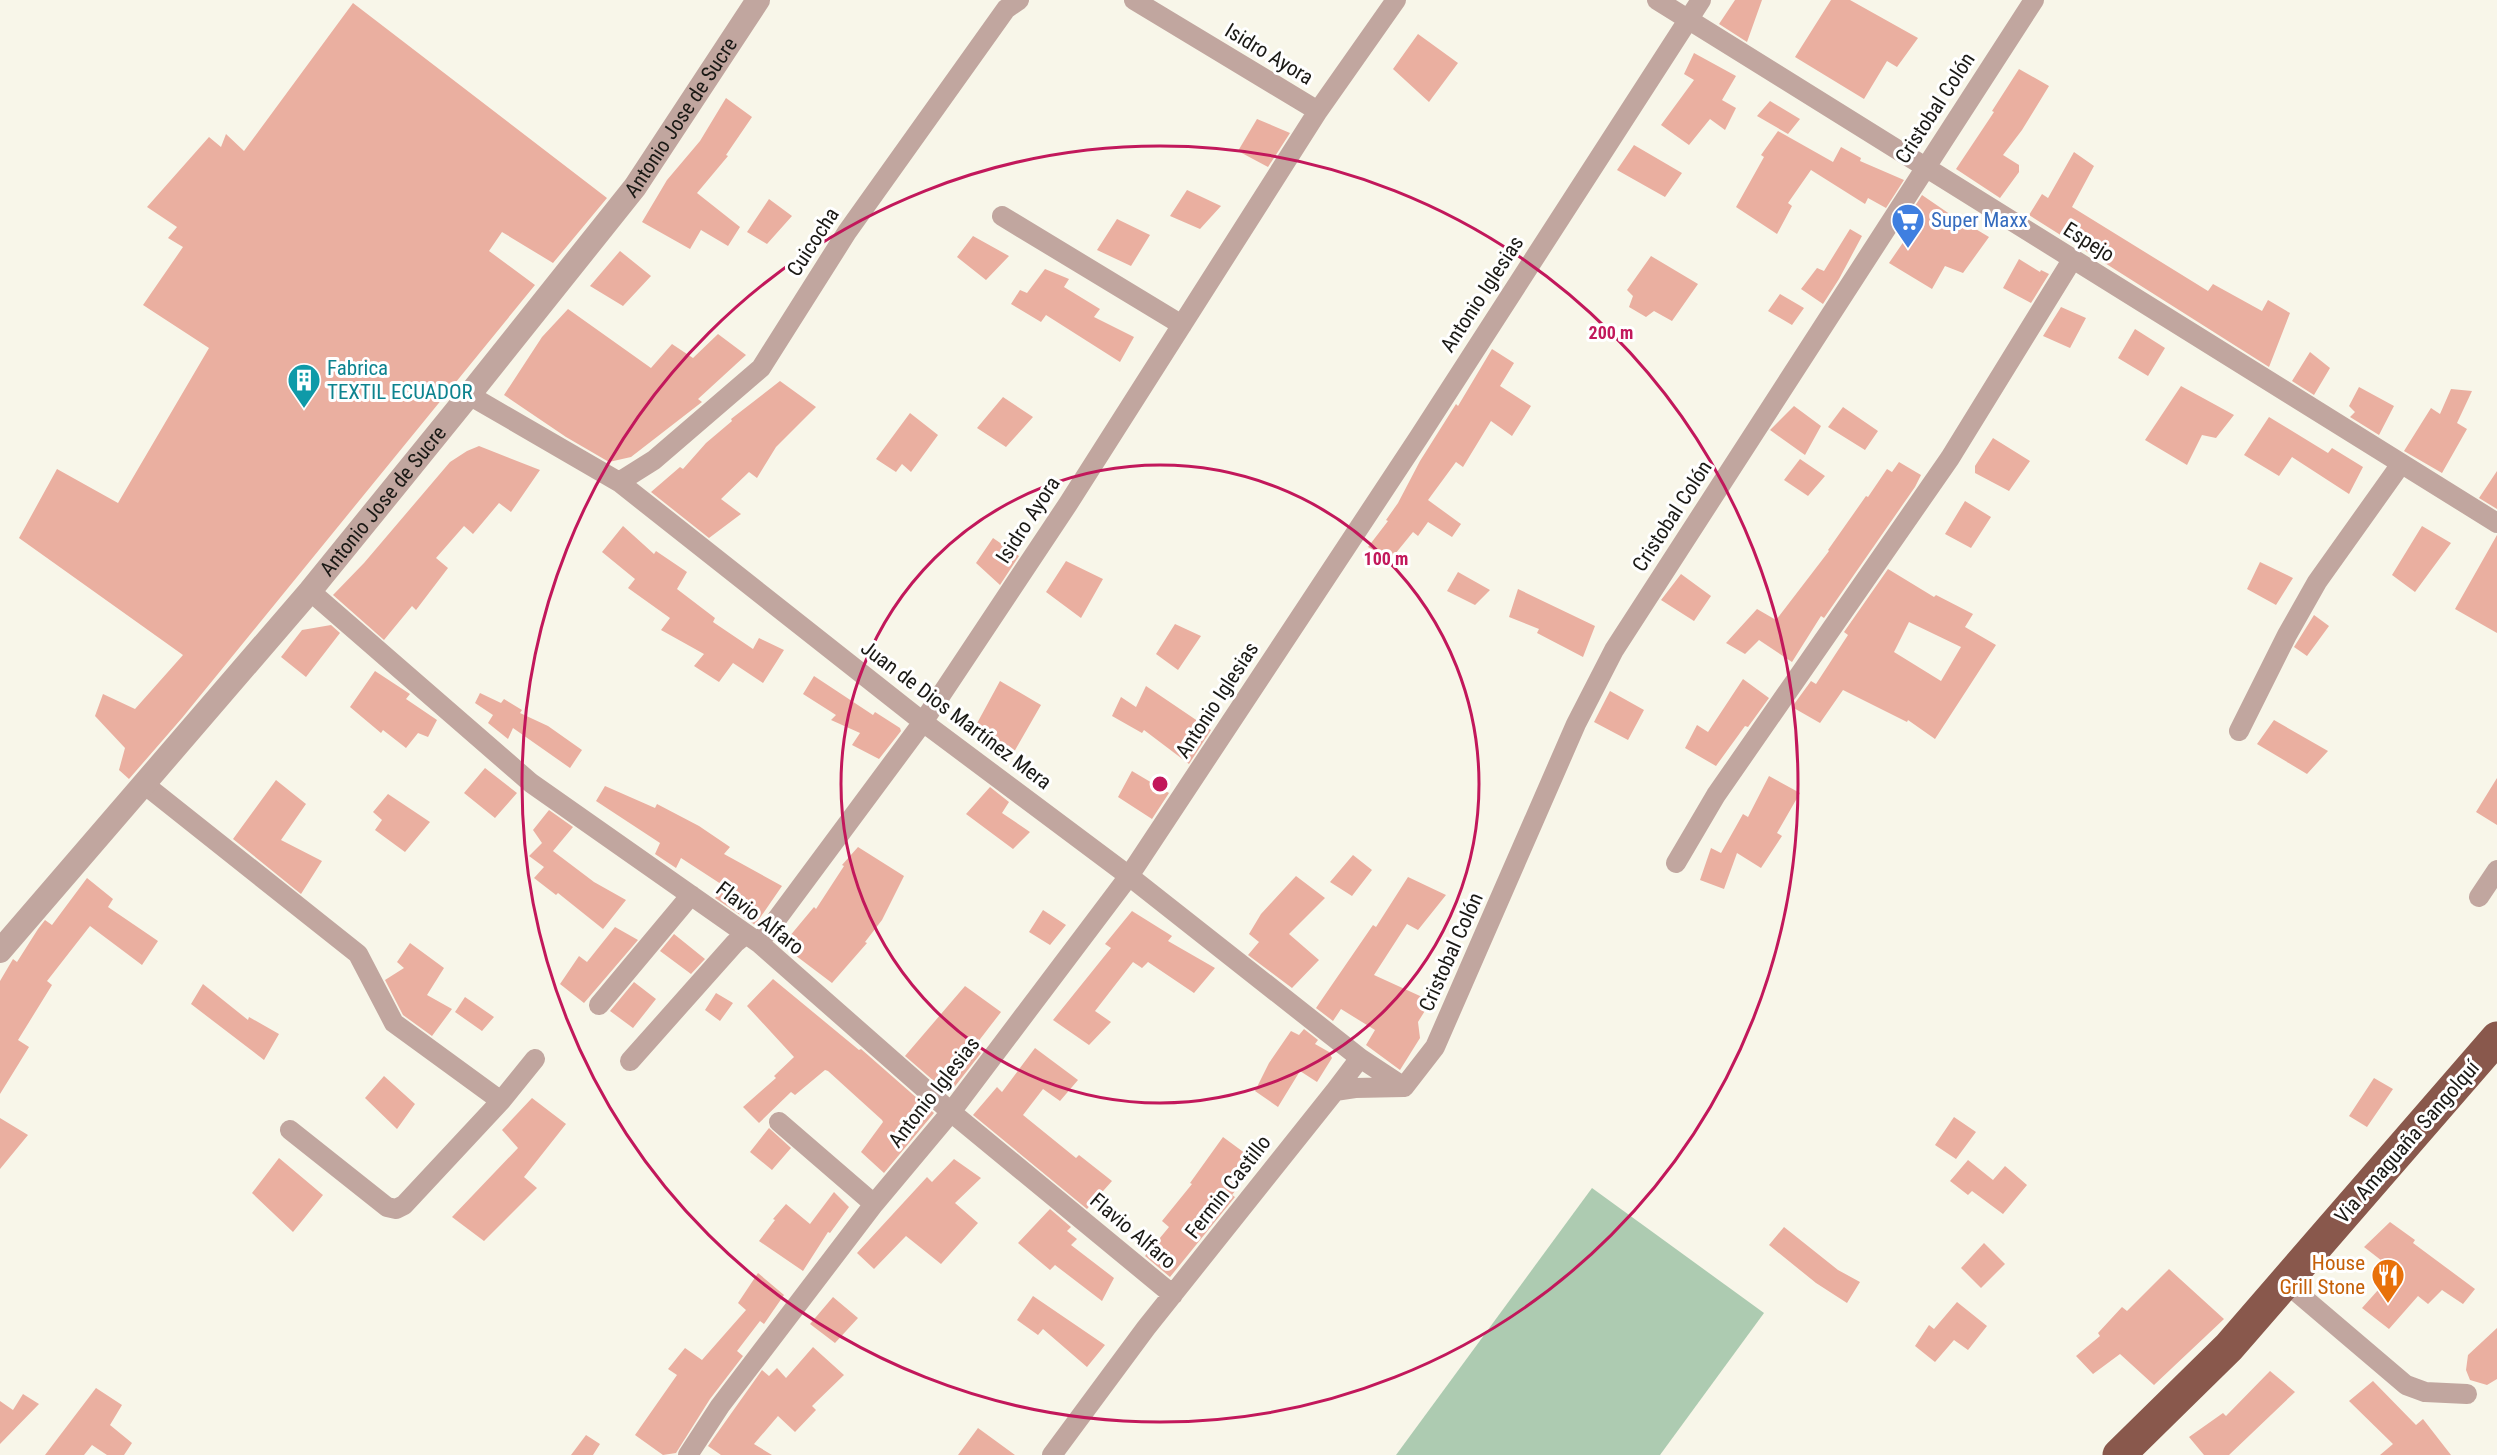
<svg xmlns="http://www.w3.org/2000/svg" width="2497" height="1455" font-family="'Roboto Condensed',sans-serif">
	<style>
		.green { fill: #adcbb1 }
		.building { fill: #eaafa0; fill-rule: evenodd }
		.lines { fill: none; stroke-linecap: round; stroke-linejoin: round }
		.minor { stroke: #c1a69f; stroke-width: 20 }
		.tertiary { stroke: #c1a69f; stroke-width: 24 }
		.trunk { stroke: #89584c; stroke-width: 33 }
		.ring { fill: none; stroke: #c2185b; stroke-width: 3 }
		.labels { text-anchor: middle; stroke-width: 6; stroke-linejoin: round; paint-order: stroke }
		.street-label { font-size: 21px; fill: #1a1915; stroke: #fff }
		.shop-label { font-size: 21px; fill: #366cbe; stroke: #fff; text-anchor: start }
		.culture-label { font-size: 21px; fill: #0d838f; stroke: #fff; text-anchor: start }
		.food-label { font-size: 21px; fill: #c56008; stroke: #fff; text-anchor: end }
		.centre { fill: #c2185b; stroke: #fff; stroke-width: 3 }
		.ring-label { font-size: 18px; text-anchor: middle; font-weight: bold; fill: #c2185b; stroke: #fff; stroke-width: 6; stroke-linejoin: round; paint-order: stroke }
	</style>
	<rect width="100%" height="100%" fill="#f8f6e9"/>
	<!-- green -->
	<path class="green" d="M 1592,1188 L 1764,1313 L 1660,1455 L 1396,1455 Z"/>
	<!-- building -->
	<path class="building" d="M 1735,0 L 1762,0 L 1747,42 L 1719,24 Z
		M 1831,0 L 1850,0 L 1918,38 L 1897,67 L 1887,61 L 1864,99 L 1795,57 Z
		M 353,3 L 607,198 L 553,263 L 502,232 L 489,251 L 535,285 L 182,718 L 129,779 L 119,770 L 125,748 L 95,716 L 103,694 L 135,709 L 183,655 L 19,538 L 57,469 L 118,503 L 209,348 L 143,305 L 183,247 L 168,238 L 177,227 L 147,207 L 209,137 L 221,147 L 226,134 L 244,151 Z
		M 1418,34 L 1458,63 L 1429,102 L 1393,69 Z
		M 1694,53 L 1736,76 L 1722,100 L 1736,108 L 1725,130 L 1710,119 L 1689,145 L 1661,125 L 1694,80 L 1684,74 Z
		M 2019,69 L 2049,86 L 2022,130 L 2003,155 L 2019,165 L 2019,172 L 2000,198 L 1956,169 L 1994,112 L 1992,111 Z
		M 726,98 L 752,117 L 726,155 L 728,156 L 697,193 L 740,227 L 728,246 L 701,230 L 690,249 L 642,222 L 667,180 L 700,141 Z
		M 1770,101 L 1800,119 L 1788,134 L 1757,116 Z
		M 1257,119 L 1290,133 L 1268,167 L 1238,151 Z
		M 1778,131 L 1833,162 L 1841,147 L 1861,158 L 1860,161 L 1904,180 L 1886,208 L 1868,198 L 1865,204 L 1811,170 L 1788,203 L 1792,206 L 1777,234 L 1736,207 L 1764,157 L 1761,155 Z
		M 1634,145 L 1682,173 L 1665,197 L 1617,170 Z
		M 2074,152 L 2094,166 L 2072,207 L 2208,291 L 2213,284 L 2262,311 L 2268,300 L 2290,313 L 2269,367 L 2029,215 L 2042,194 L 2048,198 Z
		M 1187,190 L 1221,206 L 1200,229 L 1170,216 Z
		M 1922,195 L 1973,230 L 1974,228 L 1989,237 L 1963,273 L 1945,266 L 1932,289 L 1889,263 L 1915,225 L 1906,220 Z
		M 769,199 L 792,216 L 767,244 L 747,232 Z
		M 1117,219 L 1150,235 L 1131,266 L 1097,250 Z
		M 1850,229 L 1862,236 L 1839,279 L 1823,304 L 1801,289 L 1817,268 L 1824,271 Z
		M 973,236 L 1009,256 L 986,280 L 957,257 Z
		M 620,251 L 651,276 L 623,306 L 590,286 Z
		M 1651,256 L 1698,284 L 1672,321 L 1654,311 L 1646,317 L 1629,307 L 1633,296 L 1627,290 Z
		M 2019,259 L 2040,272 L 2041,270 L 2049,274 L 2031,303 L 2003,288 Z
		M 1045,269 L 1069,279 L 1064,287 L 1100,309 L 1094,317 L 1134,337 L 1120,362 L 1046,315 L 1041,322 L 1011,304 L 1020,290 L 1027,293 Z
		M 1780,294 L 1804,308 L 1792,325 L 1768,311 Z
		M 2061,307 L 2086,318 L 2070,348 L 2043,336 Z
		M 568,309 L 651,368 L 672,344 L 693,358 L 718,334 L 746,355 L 698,399 L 702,402 L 631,457 L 609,462 L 566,437 L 504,395 L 542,337 Z
		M 2135,329 L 2165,348 L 2148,376 L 2118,358 Z
		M 1492,349 L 1514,363 L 1500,386 L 1531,406 L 1512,436 L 1491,421 L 1463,467 L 1456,462 L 1428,500 L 1461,524 L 1452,537 L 1428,522 L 1418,536 L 1413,532 L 1391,559 L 1368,547 L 1388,521 L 1386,520 L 1398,503 L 1420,461 L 1456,404 L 1458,406 Z
		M 2310,352 L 2330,368 L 2314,395 L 2292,381 Z
		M 780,381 L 816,407 L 776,447 L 757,478 L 749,472 L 721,499 L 741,514 L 709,538 L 651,492 L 680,467 L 683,469 L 706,443 L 732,421 L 731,419 Z
		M 2181,386 L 2234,415 L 2216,438 L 2202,435 L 2187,465 L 2145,440 Z
		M 2359,387 L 2394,406 L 2379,435 L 2350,417 L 2355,412 L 2349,406 Z
		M 2451,389 L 2472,391 L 2457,423 L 2467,429 L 2442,473 L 2404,451 L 2431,408 L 2440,414 Z
		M 1003,397 L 1033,417 L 1006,447 L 977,428 Z
		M 1794,406 L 1821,426 L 1805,455 L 1770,430 Z
		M 1843,407 L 1878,431 L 1865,450 L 1828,427 Z
		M 910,413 L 938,435 L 911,472 L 902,464 L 896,472 L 876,459 Z
		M 2269,417 L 2328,453 L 2332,448 L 2363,467 L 2349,494 L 2292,457 L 2279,476 L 2244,455 Z
		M 1993,438 L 2030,461 L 2009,491 L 1975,473 L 1975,466 Z
		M 479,446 L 540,470 L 511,512 L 499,503 L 473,534 L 464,526 L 436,558 L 448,568 L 416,610 L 412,606 L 384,640 L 333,595 L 364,563 L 450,462 L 467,451 Z
		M 1800,459 L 1825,476 L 1808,496 L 1784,480 Z
		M 1899,462 L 1921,475 L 1915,487 L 1824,618 L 1821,616 L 1792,662 L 1759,640 L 1745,654 L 1726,643 L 1757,609 L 1776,620 L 1829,551 L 1828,550 L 1866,496 L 1868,497 L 1887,469 L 1892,472 Z
		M 2497,471 L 2497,509 L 2479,498 Z
		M 1965,501 L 1991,517 L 1971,548 L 1945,534 Z
		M 623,526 L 654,554 L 656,551 L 687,572 L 677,589 L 715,618 L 713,622 L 753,649 L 759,638 L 784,650 L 763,683 L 733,663 L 719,682 L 694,666 L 704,654 L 661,630 L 670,618 L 628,588 L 635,579 L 602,552 Z
		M 2422,526 L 2451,543 L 2415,592 L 2392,575 Z
		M 2497,535 L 2497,633 L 2455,609 Z
		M 993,538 L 1019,556 L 1000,585 L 976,563 Z
		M 1066,561 L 1103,579 L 1081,618 L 1046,592 Z
		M 2260,562 L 2293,578 L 2276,605 L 2247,589 Z
		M 1888,569 L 1934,597 L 1936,595 L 1973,614 L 1965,627 L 1996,645 L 1935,739 L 1908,720 L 1907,722 L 1843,690 L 1820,723 L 1792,707 L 1811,681 L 1816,684 L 1848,635 L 1844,632 ZM 1909,622 L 1961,647 L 1941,681 L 1894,652 Z
		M 1458,572 L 1490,590 L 1475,605 L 1447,591 Z
		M 1681,574 L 1711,596 L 1694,621 L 1661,600 Z
		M 1518,589 L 1595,626 L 1583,657 L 1537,633 L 1539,629 L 1509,617 Z
		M 2314,615 L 2329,626 L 2307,656 L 2294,647 Z
		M 1175,624 L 1201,636 L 1178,670 L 1156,654 Z
		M 331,625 L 340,633 L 306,677 L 281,657 L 302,630 Z
		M 375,671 L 410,694 L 406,699 L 437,720 L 428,737 L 418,733 L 406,748 L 383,730 L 381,733 L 350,707 Z
		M 814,676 L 873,715 L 875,712 L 900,728 L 901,731 L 879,759 L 852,745 L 860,733 L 831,720 L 836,715 L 803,694 Z
		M 1743,679 L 1769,698 L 1748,727 L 1745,726 L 1716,766 L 1685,748 L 1697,725 L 1708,732 Z
		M 1000,681 L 1041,705 L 1014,752 L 975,727 Z
		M 1146,686 L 1211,730 L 1189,764 L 1144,730 L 1142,733 L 1112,716 L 1121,697 L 1136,707 Z
		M 1610,691 L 1644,710 L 1628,740 L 1594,722 Z
		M 480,693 L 501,703 L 504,699 L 522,710 L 520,713 L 548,726 L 582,750 L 570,768 L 513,728 L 508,739 L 488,723 L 493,715 L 475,703 Z
		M 2274,720 L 2328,751 L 2307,774 L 2257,744 Z
		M 485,768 L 517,793 L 495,818 L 464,793 Z
		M 1132,771 L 1169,793 L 1152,819 L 1118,797 Z
		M 1769,776 L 1800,793 L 1777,833 L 1782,836 L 1761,868 L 1737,853 L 1724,889 L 1700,880 L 1711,848 L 1721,853 L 1743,814 L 1748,817 Z
		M 2497,778 L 2497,825 L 2476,812 Z
		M 276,780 L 306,804 L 281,840 L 322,861 L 301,894 L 233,839 Z
		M 605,786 L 655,808 L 657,804 L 699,826 L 730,847 L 724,854 L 782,886 L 755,925 L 715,898 L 724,886 L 681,858 L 676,868 L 655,854 L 660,843 L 596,801 Z
		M 990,787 L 1009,802 L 1002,813 L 1030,832 L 1013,849 L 966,814 Z
		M 388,794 L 430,822 L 405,852 L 375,830 L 382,820 L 373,812 Z
		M 549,810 L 573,827 L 553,851 L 594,882 L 626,900 L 603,929 L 558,893 L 556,895 L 534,878 L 544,867 L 529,856 L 542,843 L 533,830 Z
		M 858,847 L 904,876 L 882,920 L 865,942 L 867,943 L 832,983 L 787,949 L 789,937 L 814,907 L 816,909 L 844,866 L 842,865 Z
		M 1353,855 L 1372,870 L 1352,896 L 1330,882 Z
		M 1296,876 L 1325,898 L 1289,934 L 1319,960 L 1292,988 L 1248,955 L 1259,942 L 1249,934 L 1261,914 Z
		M 1408,877 L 1446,895 L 1418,930 L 1407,924 L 1374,975 L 1431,1001 L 1418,1022 L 1420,1038 L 1400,1070 L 1366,1045 L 1375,1030 L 1341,1009 L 1333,1021 L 1316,1008 L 1373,925 L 1376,927 Z
		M 87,878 L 113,899 L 108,907 L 158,941 L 142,965 L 90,926 L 47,981 L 52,985 L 18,1040 L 29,1047 L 0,1094 L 0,981 L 13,959 L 17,962 L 38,929 L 45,920 L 52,925 Z
		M 1043,910 L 1066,925 L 1050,945 L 1029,932 Z
		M 1132,911 L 1172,936 L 1168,941 L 1215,968 L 1194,993 L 1148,962 L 1142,968 L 1133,962 L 1095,1011 L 1111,1022 L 1089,1045 L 1053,1020 L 1111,948 L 1105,944 Z
		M 615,927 L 638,940 L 584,1003 L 560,984 L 579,956 L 587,962 Z
		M 674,934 L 705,959 L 691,974 L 660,951 Z
		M 410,943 L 444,968 L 427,995 L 452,1009 L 432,1036 L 403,1015 L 385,980 L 404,968 L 397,962 Z
		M 773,979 L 859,1050 L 861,1049 L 934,1113 L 884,1173 L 861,1152 L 883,1122 L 882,1120 L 828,1071 L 825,1070 L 795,1095 L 791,1092 L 759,1123 L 743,1107 L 776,1078 L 774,1076 L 794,1057 L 747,1006 Z
		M 634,982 L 656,999 L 633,1028 L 610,1011 Z
		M 203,984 L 248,1020 L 249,1017 L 279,1034 L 264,1060 L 191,1004 Z
		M 965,986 L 1001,1012 L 974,1047 L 981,1053 L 949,1094 L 905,1056 Z
		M 716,993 L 733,1003 L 720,1021 L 705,1010 Z
		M 465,997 L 494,1017 L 482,1031 L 455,1012 Z
		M 1304,1029 L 1318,1040 L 1315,1044 L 1329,1052 L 1332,1058 L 1317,1082 L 1300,1071 L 1278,1107 L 1255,1091 L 1269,1063 L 1291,1031 L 1299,1035 Z
		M 1035,1048 L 1078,1080 L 1060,1101 L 1043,1089 L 1023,1115 L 1076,1158 L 1079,1155 L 1112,1181 L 1087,1209 L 973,1115 L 997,1087 L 1002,1092 Z
		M 384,1076 L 415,1104 L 397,1129 L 365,1098 Z
		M 2374,1078 L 2393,1089 L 2367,1127 L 2349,1116 Z
		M 532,1098 L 566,1124 L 524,1177 L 537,1188 L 484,1241 L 452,1217 L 518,1148 L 502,1130 Z
		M 1954,1117 L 1976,1132 L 1956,1159 L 1935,1145 Z
		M 0,1118 L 28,1135 L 0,1169 Z
		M 769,1128 L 791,1148 L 772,1170 L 750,1152 Z
		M 1223,1137 L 1257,1162 L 1232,1195 L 1235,1197 L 1170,1277 L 1145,1256 L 1169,1227 L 1162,1221 L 1192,1184 L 1190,1183 Z
		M 279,1158 L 323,1195 L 293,1232 L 252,1193 Z
		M 954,1159 L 981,1178 L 955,1203 L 978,1223 L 941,1264 L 906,1236 L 874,1269 L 857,1253 L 927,1177 L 932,1182 Z
		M 1968,1160 L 1993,1180 L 2005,1166 L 2027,1185 L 2003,1214 L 1972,1191 L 1968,1195 L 1950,1181 Z
		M 834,1192 L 849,1207 L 830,1233 L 828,1232 L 803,1271 L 759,1241 L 775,1220 L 773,1219 L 786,1204 L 810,1224 Z
		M 1050,1209 L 1071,1227 L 1067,1231 L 1077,1239 L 1071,1245 L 1114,1278 L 1102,1301 L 1055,1265 L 1050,1270 L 1018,1243 Z
		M 2390,1222 L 2415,1240 L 2413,1243 L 2475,1289 L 2463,1304 L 2442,1290 L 2428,1304 L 2418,1296 L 2389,1329 L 2362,1308 L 2395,1271 L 2364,1247 Z
		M 1784,1227 L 1838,1270 L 1860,1282 L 1847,1303 L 1816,1283 L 1769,1245 Z
		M 1984,1243 L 2005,1264 L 1981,1288 L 1961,1268 Z
		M 2169,1269 L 2224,1319 L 2154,1385 L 2120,1354 L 2093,1374 L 2076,1356 L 2100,1336 L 2098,1333 L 2122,1307 L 2127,1311 Z
		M 758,1273 L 784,1295 L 764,1324 L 760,1321 L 737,1351 L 743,1356 L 710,1399 L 676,1453 L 663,1455 L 635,1435 L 677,1375 L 668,1369 L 685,1348 L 702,1360 L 746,1310 L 738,1303 Z
		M 1033,1296 L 1105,1345 L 1087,1367 L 1043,1329 L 1038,1335 L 1017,1320 Z
		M 833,1297 L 858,1318 L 835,1343 L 810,1324 Z
		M 1957,1302 L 1987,1326 L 1968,1350 L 1954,1340 L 1935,1362 L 1915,1346 L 1929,1325 L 1934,1329 Z
		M 2497,1328 L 2497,1379 L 2487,1385 L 2470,1380 L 2466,1370 L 2468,1355 Z
		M 813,1347 L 844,1375 L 812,1406 L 816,1410 L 795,1432 L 778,1416 L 754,1444 L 772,1455 L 721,1455 L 708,1446 L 762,1370 L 769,1376 L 777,1368 L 786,1378 Z
		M 2270,1371 L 2295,1392 L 2229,1455 L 2204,1455 L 2189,1437 L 2223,1413 L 2226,1416 Z
		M 2373,1381 L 2416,1425 L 2423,1419 L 2451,1455 L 2380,1455 L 2393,1444 L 2349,1401 Z
		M 96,1388 L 122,1405 L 110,1425 L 132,1443 L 124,1455 L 107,1455 L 92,1445 L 84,1455 L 45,1455 Z
		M 23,1394 L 39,1404 L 0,1444 L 0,1401 L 13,1410 Z
		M 978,1428 L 1015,1455 L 958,1455 Z
		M 586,1435 L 600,1444 L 593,1455 L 571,1455 Z"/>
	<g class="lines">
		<!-- minor -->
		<path class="minor" d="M 1134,0 L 1318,111 L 1396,0
			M 1657,0 L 2497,523
			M 1002,216 L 1182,325
			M 469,395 L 619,482 L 923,722 L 1129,876 L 1360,1058 L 1404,1087
			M 619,482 L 654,460 L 761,368 L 847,232 L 1006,9 L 1019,0
			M 310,591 L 531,783 L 759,943 L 951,1112 L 1173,1295
			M 2239,731 L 2287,635 L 2317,582 L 2401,464
			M 144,784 L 358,954 L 394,1023 L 501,1101
			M 1676,863 L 1716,795 L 1950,458 L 2072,260
			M 2479,897 L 2497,870
			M 759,943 L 923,722 L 1068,504 L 1318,111
			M 599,1005 L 691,895
			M 630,1061 L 735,943 L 746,934
			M 1404,1087 L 1435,1047 L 1576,724 L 1614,650 L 2034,0
			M 1335,1091 L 1360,1058
			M 779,1122 L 874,1204
			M 290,1130 L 387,1207 L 396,1209 L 404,1205 L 501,1101 L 535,1059
			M 2285,1282 L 2406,1385 L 2425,1392 L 2467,1394
			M 688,1455 L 720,1406 L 874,1204 L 951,1112 L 1129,876 L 1419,437 L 1701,0
			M 1052,1455 L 1146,1328 L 1335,1091 L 1355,1088 L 1404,1087"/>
		<!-- tertiary -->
		<path class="tertiary" id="s1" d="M 0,951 L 310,591 L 469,395 L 635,187 L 758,0"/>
		<!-- trunk -->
		<path class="trunk" d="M 2119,1455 L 2229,1347 L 2497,1038"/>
	</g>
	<!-- distance rings -->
	<g class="ring">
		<circle cx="1160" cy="784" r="319"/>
		<circle cx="1160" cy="784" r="638"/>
	</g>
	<!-- icons -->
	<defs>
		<symbol id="supermarket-pin" viewBox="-11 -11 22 30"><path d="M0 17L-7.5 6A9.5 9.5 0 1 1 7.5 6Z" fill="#3f7fe0" stroke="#fff"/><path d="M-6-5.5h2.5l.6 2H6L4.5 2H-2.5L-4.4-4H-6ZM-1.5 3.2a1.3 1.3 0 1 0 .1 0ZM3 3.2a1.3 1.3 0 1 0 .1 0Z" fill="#fff"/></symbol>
		<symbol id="building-pin" viewBox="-11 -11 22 30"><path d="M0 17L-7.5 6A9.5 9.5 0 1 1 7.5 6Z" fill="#0f9aa8" stroke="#fff"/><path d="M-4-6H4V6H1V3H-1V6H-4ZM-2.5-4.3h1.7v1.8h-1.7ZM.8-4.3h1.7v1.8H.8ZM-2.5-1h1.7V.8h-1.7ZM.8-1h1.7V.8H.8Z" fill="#fff"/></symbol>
		<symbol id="restaurant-pin" viewBox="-11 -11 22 30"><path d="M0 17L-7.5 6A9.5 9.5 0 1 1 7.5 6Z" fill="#e8710a" stroke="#fff"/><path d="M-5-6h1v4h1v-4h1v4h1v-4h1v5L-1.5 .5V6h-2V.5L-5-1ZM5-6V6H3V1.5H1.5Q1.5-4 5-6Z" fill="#fff"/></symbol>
	</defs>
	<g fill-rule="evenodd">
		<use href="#supermarket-pin" x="1889" y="201" width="38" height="52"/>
		<use href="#building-pin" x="285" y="361" width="38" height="52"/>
		<use href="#restaurant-pin" x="2369" y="1256" width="38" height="52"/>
	</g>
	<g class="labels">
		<!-- street labels -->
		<g class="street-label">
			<text transform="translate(1269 54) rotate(31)" y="7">Isidro Ayora</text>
			<text transform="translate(1935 108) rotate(-57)" y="7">Cristobal Colón</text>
			<text dy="7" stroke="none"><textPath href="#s1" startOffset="1077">Antonio Jose de Sucre</textPath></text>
			<text transform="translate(813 242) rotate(-57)" y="7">Cuicocha</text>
			<text transform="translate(2089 242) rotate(32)" y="7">Espejo</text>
			<text transform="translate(1482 294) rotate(-57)" y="7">Antonio Iglesias</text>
			<text dy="7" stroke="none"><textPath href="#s1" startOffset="591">Antonio Jose de Sucre</textPath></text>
			<text transform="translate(1672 516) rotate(-57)" y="7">Cristobal Colón</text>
			<text transform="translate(1028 520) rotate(-57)" y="7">Isidro Ayora</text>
			<text transform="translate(1217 700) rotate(-57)" y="7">Antonio Iglesias</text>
			<text transform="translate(956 715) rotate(37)" y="7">Juan de Dios Martínez Mera</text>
			<text transform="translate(760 918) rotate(38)" y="7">Flavio Alfaro</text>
			<text transform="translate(1451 952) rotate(-66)" y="7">Cristobal Colón</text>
			<text transform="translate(934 1092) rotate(-52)" y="7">Antonio Iglesias</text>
			<text transform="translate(2407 1142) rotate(-49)" y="7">Via Amaguaña Sangolquí</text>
			<text transform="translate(1228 1187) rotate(-52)" y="7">Fermin Castillo</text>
			<text transform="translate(1133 1231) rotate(40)" y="7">Flavio Alfaro</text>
		</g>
		<!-- shop labels -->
		<g class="shop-label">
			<text x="1931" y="227">Super Maxx</text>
		</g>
		<!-- culture labels -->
		<g class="culture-label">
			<text x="327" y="375">Fabrica<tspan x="327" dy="24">TEXTIL ECUADOR</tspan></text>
		</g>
		<!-- food labels -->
		<g class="food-label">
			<text x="2365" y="1270">House<tspan x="2365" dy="24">Grill Stone</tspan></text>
		</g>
	</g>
	<circle cx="1160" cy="784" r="9" class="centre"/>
	<g class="ring-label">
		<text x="1611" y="339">200 m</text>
		<text x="1386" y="565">100 m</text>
	</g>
</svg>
